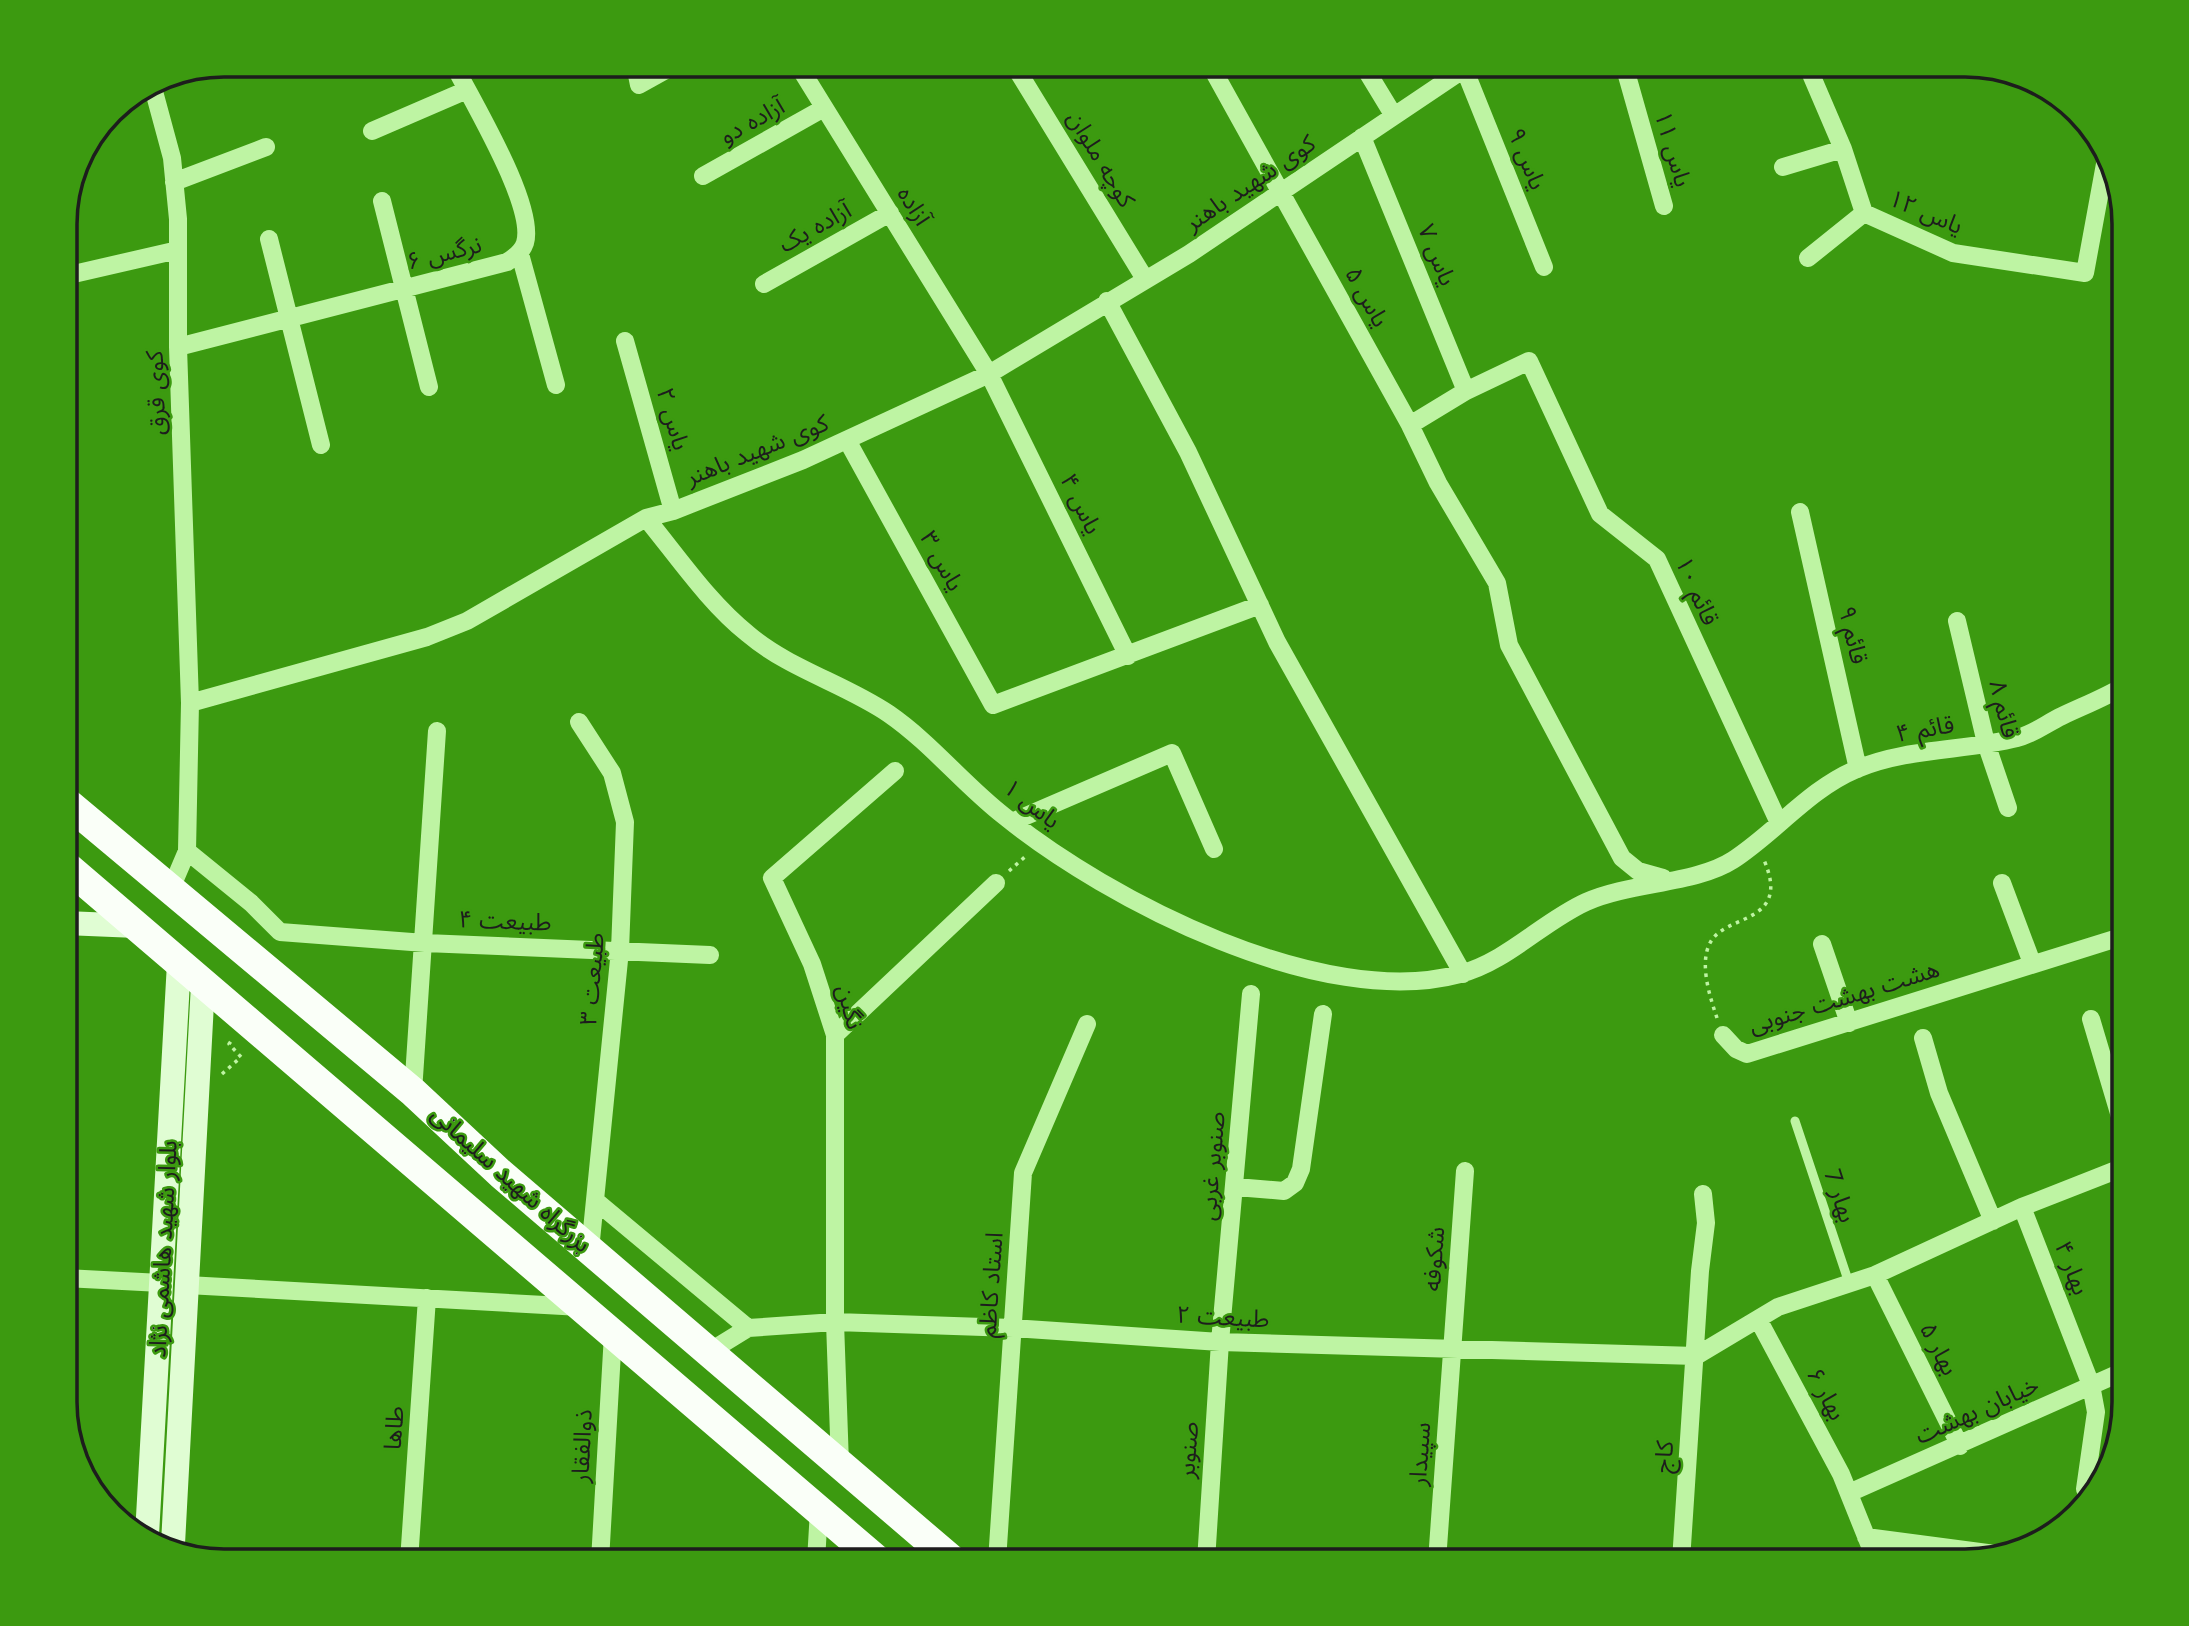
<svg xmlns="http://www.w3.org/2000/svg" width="2189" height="1626" font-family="Jost,'Noto Sans Arabic',sans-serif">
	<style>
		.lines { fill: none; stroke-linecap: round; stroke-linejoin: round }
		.path { stroke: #bef4a3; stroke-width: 3.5; stroke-dasharray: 3.5 5; stroke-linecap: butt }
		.service { stroke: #bef4a3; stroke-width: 9 }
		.minor { stroke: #bef4a3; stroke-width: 18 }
		.secondary { stroke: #e0fdd3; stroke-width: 24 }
		.trunk { stroke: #fafff8; stroke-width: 30 }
		.labels { text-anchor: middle; stroke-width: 5; stroke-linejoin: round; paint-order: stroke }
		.street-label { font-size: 24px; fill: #1d1d1d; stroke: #3c9a10 }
		.rim { fill: none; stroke: #1d1d1d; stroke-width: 3.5 }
	</style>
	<rect width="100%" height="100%" fill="#3c9a10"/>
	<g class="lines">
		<!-- path -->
		<path class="path" d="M 1009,871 L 1027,855
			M 1717,1018 C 1710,997 1699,964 1710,943 C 1725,913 1792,925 1764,860
			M 222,1074 L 241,1057 L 229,1044 L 231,1041"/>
		<!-- service -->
		<path class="service" d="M 1795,1121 L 1849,1283"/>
		<!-- minor -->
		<path class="minor" d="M 635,65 L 639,85 L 675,65
			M 798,65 L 989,374 L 1128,656
			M 1014,65 L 1145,279
			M 1210,65 L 1410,425
			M 1363,65 L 1394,116
			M 1624,65 L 1664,206
			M 1807,65 L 1843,149 L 1864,213 L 1953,253 L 2085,273 L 2107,153
			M 1464,68 L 1544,267
			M 152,84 L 172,158 L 178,219 L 178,347 L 190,703 L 187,851 L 170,891
			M 372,131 L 467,90
			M 1362,137 L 1466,391
			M 1783,167 L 1843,149
			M 703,176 L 824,108
			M 174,182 L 266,147
			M 382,201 L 429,387
			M 269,239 L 321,445
			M 520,254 L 556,385
			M 1808,258 L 1864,213
			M 65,276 L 178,250
			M 764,284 L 890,213
			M 1107,301 L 1188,452 L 1277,642 L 1463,974
			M 625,341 L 673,511
			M 178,347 L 507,262 C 515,257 522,252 525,243 C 536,206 472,101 454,65
			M 847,440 L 993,705 L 1260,605
			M 1800,512 L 1858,769
			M 646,518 C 678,557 709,603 748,634 C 789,669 845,684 889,714 C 931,743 964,785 1004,816 C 1109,901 1323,1011 1460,974 C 1508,961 1542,922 1586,902 C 1631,882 1696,884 1733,860 C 1776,832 1809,789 1857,769 C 1907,748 1965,751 2017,738 C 2034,734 2047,723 2062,716 C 2083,706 2104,698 2124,686
			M 2123,543 L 2124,549
			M 1957,621 L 1986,743 L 2008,808
			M 190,703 L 427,637 L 467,621 L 646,518 L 673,511 L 803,460 L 989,374 L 1189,254 L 1470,65
			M 579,722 L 612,773 L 625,822 L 620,950 L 590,1250
			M 1012,822 L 1172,753 L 1214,849
			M 187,851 L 251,903 L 280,932 L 425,943 L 710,955
			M 1663,878 L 1638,871 L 1622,858 L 1509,645 L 1497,583 L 1438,483 L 1410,425 L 1466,391 L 1529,361 L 1600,514 L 1657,559 L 1779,823
			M 2002,883 L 2032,963
			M 1822,944 L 1849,1023
			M 2091,1019 L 2124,1130
			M 835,1035 L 996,883
			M 1723,1035 L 1736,1049 L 1747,1054 L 2124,936
			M 1923,1038 L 1939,1093 L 1993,1221
			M 413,1092 L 437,731
			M 1236,1187 L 1284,1191 L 1295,1183 L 1301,1169 L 1323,1014
			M 597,1202 L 748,1328
			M 2022,1207 L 2091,1385 L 2096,1412 L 2085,1489
			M 1875,1275 L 1960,1446
			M 65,1278 L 161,1283
			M 187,1285 L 581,1307
			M 1758,1319 L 1841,1474 L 1876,1561
			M 709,1352 L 748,1328 L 835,1322 L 1013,1328 L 1220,1342 L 1696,1356
			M 1696,1356 L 1778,1307 L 1875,1275 L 2022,1207 L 2124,1167
			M 840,1464 L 835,1322 L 835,1035 L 812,964 L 772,878 L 895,771
			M 1849,1493 L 2124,1371
			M 1866,1537 L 1995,1554
			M 409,1561 L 427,1298
			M 600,1561 L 613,1334
			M 816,1561 L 819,1510
			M 997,1561 L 1023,1173 L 1087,1024
			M 1206,1561 L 1220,1342 L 1251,994
			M 1437,1561 L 1465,1171
			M 1681,1561 L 1700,1271 L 1706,1223 L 1703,1194"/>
		<!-- secondary -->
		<path class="secondary" d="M 65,923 L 137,926
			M 147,1535 L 179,963
			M 173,1544 L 203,984"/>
		<!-- trunk -->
		<path class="trunk" d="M 65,801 L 413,1092 L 501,1174 L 953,1561
			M 65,865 L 878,1561"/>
	</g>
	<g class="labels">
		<!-- street labels -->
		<g class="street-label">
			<text transform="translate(752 121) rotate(-29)" y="8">آزاده دو</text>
			<text transform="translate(1673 149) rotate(74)" y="8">یاس ۱۱</text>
			<text transform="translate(1101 159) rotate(59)" y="8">کوچه ملوان</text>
			<text transform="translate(1527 159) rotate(68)" y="8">یاس ۹</text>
			<text transform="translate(1250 183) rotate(-34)" y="8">کوی شهید باهنر</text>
			<text transform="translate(914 206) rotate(58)" y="8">آزاده</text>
			<text transform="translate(1926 212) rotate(23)" y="8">یاس ۱۲</text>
			<text transform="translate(815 227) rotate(-29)" y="8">آزاده یک</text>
			<text transform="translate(444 253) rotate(-14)" y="8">نرگس ۶</text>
			<text transform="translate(1437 255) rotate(68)" y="8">یاس ۷</text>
			<text transform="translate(1367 297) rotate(61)" y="8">یاس ۵</text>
			<text transform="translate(156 393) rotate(-92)" y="8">کوی قرق</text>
			<text transform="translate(673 419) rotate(74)" y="8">یاس ۲</text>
			<text transform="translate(757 450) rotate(-22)" y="8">کوی شهید باهنر</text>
			<text transform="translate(1081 504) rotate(64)" y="8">یاس ۴</text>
			<text transform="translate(942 561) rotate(61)" y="8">یاس ۳</text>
			<text transform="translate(1697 591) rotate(66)" y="8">قائم ۱۰</text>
			<text transform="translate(1853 635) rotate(77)" y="8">قائم ۹</text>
			<text transform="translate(2004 709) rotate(76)" y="8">قائم ۸</text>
			<text transform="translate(1925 729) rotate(-10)" y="8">قائم ۴</text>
			<text transform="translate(1032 804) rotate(38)" y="8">یاس ۱</text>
			<text transform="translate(505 921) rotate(2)" y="8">طبیعت ۴</text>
			<text transform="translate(592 979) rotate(-85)" y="8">طبیعت ٣</text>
			<text transform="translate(1844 997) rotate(-17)" y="8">هشت بهشت جنوبی</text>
			<text transform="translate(850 1007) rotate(75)" y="8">نگین</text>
			<text transform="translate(1212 1166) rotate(-85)" y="8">صنوبر غربی</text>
			<text transform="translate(511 1179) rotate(42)" y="8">بزرگراه شهید سلیمانی</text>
			<text transform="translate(1840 1196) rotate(72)" y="8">بهار 7</text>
			<text transform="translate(163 1249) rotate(-87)" y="8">بلوار شهید هاشمی نژاد</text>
			<text transform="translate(1434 1259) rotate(-86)" y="8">شکوفه</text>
			<text transform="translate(2072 1268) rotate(69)" y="8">بهار ۴</text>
			<text transform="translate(991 1285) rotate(-86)" y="8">استاد کاظم</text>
			<text transform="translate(1223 1317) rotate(3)" y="8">طبیعت ۲</text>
			<text transform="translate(1939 1349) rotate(63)" y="8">بهار ۵</text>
			<text transform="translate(1826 1394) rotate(62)" y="8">بهار ۶</text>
			<text transform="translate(1977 1410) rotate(-24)" y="8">خیابان بهشت</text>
			<text transform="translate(394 1428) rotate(-86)" y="8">طاها</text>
			<text transform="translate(582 1446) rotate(-87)" y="8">ذوالفقار</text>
			<text transform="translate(1188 1450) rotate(-86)" y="8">صنوبر</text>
			<text transform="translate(1420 1454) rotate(-86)" y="8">سپیدار</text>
			<text transform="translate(1664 1457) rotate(-86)" y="8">کاج</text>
		</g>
	</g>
	<!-- crop -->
	<path d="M0 0H2189V1626H0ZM224 77H1965A147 147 0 0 1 2112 224V1402A147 147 0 0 1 1965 1549H224A147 147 0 0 1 77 1402V224A147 147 0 0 1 224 77Z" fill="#3c9a10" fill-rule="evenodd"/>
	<path class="rim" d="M224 77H1965A147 147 0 0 1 2112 224V1402A147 147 0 0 1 1965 1549H224A147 147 0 0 1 77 1402V224A147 147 0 0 1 224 77Z"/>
</svg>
